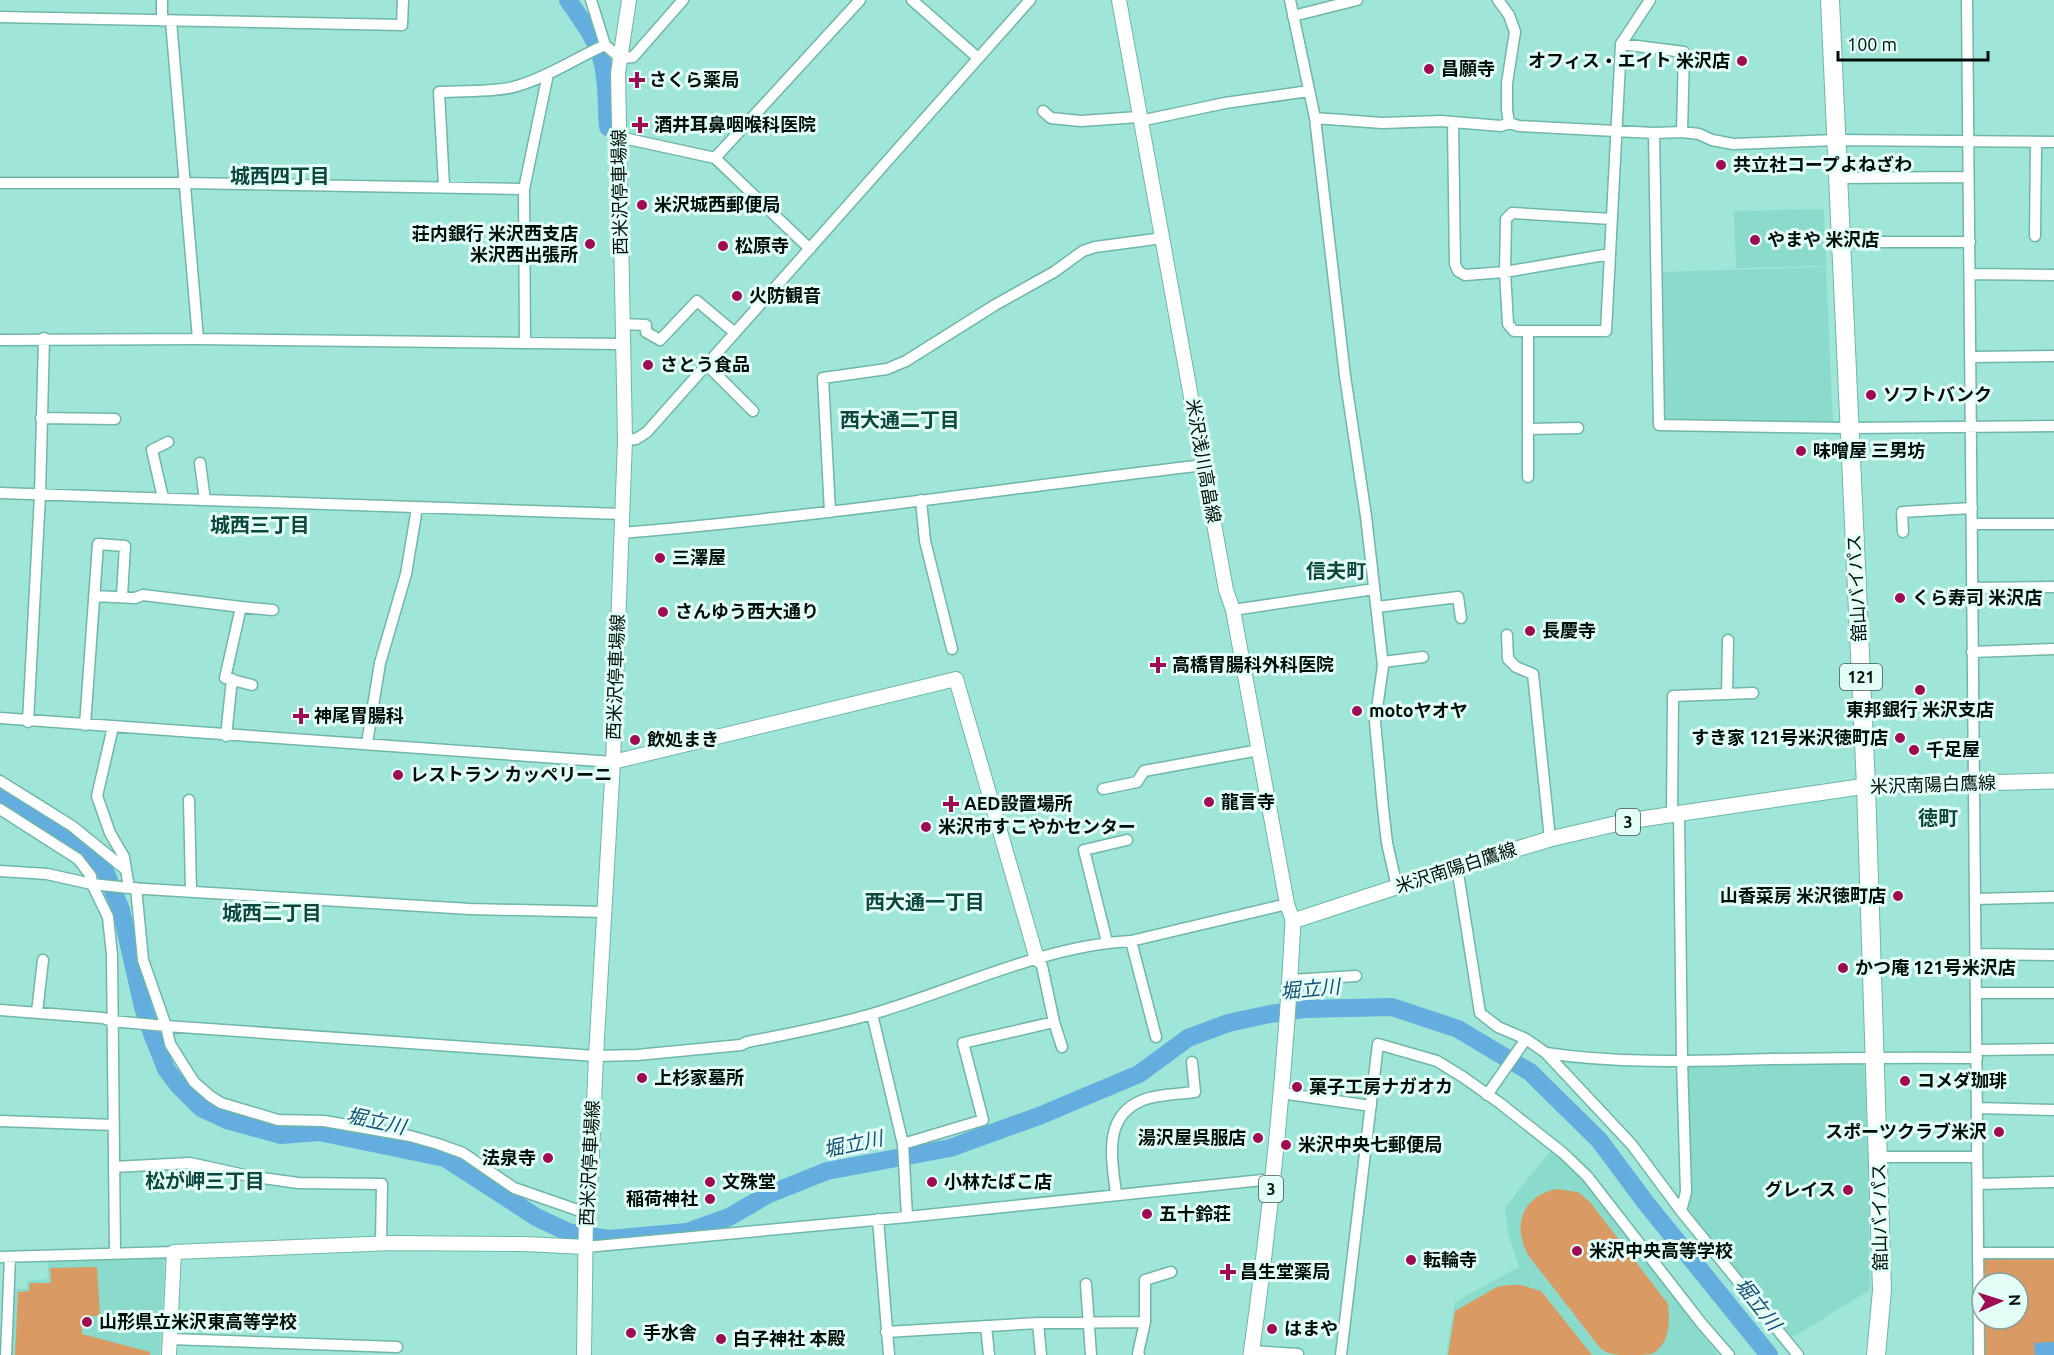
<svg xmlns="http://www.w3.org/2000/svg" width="2054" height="1355" font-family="Ubuntu,'Noto Sans JP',sans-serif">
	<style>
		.built { fill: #8adbcb }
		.green { fill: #d99a64 }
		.water { fill: #63addf }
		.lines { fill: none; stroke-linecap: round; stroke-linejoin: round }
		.river { stroke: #63addf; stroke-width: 18 }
		.street-casing { stroke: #70b6a9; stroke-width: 13 }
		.secondary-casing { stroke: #70b6a9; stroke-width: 16 }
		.primary-casing { stroke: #70b6a9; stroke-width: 17 }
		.highway-casing { stroke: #70b6a9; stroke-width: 20 }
		.street { stroke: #fff; stroke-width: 10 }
		.secondary { stroke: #fff; stroke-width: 14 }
		.primary { stroke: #fff; stroke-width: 15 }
		.highway { stroke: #fff; stroke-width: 18 }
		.poi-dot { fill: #a00c53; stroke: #e2fef7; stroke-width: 2 }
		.labels { text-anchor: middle; stroke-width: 6; stroke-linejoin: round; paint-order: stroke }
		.shield { fill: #e2fef7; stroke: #445752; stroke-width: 1.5 }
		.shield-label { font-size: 16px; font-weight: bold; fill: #000f0c }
		.poi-label { font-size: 18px; font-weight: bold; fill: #000f0c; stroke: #e2fef7; text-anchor: start }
		.street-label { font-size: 18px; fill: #000f0c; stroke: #e2fef7 }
		.neighbourhood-label { font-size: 20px; font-weight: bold; fill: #0d473e; stroke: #e2fef7 }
		.water-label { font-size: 20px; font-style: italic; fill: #184f72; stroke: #e2fef7 }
	</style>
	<rect width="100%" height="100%" fill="#9fe6d8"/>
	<!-- built -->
	<path class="built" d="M 1824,209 L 1826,266 L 1736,268 L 1734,211 Z
		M 1826,267 L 1833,422 L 1660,424 L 1659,272 Z
		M 1864,1060 L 1868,1159 L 1870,1290 L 1793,1337 L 1765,1308 L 1689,1213 L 1688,1065 Z
		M 1552,1149 L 1584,1177 L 1718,1355 L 1446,1355 L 1455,1302 L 1519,1267 L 1508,1234 L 1505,1207 Z
		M 165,1257 L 160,1355 L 10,1355 L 14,1289 L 27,1289 L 27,1281 L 48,1279 L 48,1261 Z"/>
	<!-- green -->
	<path class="green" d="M 1557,1189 L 1578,1192 L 1590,1202 L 1668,1304 C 1670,1321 1670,1346 1651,1354 C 1645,1355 1634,1355 1628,1355 C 1617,1355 1610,1355 1601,1349 L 1528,1255 C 1512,1225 1522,1196 1557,1189 Z
		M 1984,1259 L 2054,1259 L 2054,1355 L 1985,1355 L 1984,1319 L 2018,1319 L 2018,1283 L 1984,1283 Z
		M 97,1267 L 100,1315 L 82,1318 L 82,1334 L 150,1352 L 150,1355 L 15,1355 L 18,1292 L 29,1291 L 30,1283 L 51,1283 L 50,1268 Z
		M 1509,1285 L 1521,1285 L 1541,1291 L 1592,1355 L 1448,1355 L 1455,1311 L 1497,1287 Z"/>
	<!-- water -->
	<path class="water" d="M 2054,1342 L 2054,1355 L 2035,1355 L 2034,1343 Z"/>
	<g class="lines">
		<!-- river -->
		<path class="river" d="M 568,0 C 580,18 595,37 601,57 C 608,79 606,105 608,127
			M 0,792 L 60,830 L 88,852 L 105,871 L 121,910 L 143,1007 L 153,1036 L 166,1069 L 179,1086 L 201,1108 L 227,1120 L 281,1135 L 319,1132 L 445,1158 L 536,1217 L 568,1232 L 609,1239 L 687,1232 L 729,1217 L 767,1195 L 827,1171 L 950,1148 L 1039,1116 L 1139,1074 L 1188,1038 L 1228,1023 L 1270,1014 L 1304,1009 L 1392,1007 L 1458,1029 L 1530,1072 L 1599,1140 L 1646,1203 L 1769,1355"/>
		<defs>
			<path id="street" d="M 162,0 L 162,21
				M 591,0 L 605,45 L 620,58 L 633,57 L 683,0
				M 912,0 L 978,58
				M 1290,0 L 1315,118 L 1345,376 L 1366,516 L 1383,666 L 1375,722 L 1383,808 L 1387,843 L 1397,887
				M 1498,0 L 1509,15 L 1515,32 L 1507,83 L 1507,110 L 1509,123 L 1519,126 L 1654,133 L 1682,132 L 1699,134 L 1712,140 L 1733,144 L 1836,140 L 2054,142
				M 1967,0 L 1979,1355
				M 1293,16 L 1357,0
				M 0,17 L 402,25 L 403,0
				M 171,21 L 198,339
				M 1621,44 L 1684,52 L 1682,132
				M 1043,111 L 1051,118 L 1081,121 L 1139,117
				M 1315,118 L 1382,123 L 1441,121 L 1501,126 L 1509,123
				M 1140,121 L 1225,103 L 1309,91
				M 1453,123 L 1455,264 L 1458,271 L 1465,275 L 1505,272 L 1610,254
				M 1654,133 L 1659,425 L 1849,428 L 2054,426
				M 619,137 L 715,158 L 810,249
				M 715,158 L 860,0
				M 1838,178 L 1968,177
				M 0,183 L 184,183 L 524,189
				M 444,186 L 439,92 C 459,91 500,92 517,86 C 548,77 576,58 605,45
				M 2035,236 L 2036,143
				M 1842,242 L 1970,242
				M 1970,274 L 2054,275
				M 622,324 L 646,325 L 646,332 L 660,340 L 697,301 L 735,333
				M 1528,331 L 1606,331 L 1621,44 L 1650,0
				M 0,340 L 198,339 L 622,344
				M 525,343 L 524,189 L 548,74
				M 1971,357 L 2054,356
				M 707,365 L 753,411
				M 41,418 L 115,419
				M 1528,429 L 1578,428
				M 625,440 L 636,439 L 647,432 L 1030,0
				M 200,463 L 205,500
				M 1528,477 L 1528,331 L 1514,331 L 1508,324 L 1505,272 L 1506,219 L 1512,213 L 1611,219
				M 0,493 L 622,514
				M 163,498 L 152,450 L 168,442
				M 921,500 L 925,541 L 952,649
				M 830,512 L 823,378 L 887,369 L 906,361 L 995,305 L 1054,272 L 1083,251 L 1095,247 L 1163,238
				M 1972,524 L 2054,524
				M 1903,532 L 1902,512 L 1972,508
				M 621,533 C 816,517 1009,488 1204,465
				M 1972,588 L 2054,587
				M 94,596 L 135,598 L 143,595 L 241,607 L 225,678 L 252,685
				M 241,607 L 273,610
				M 1377,607 L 1458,597 L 1461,618
				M 1233,610 L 1374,589
				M 1507,635 L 1508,659 L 1516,667 L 1533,674 L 1550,839
				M 1972,652 L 2054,649
				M 1383,662 L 1423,657
				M 1727,694 L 1728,640
				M 0,718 L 613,762
				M 28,722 L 40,495 L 44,338
				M 85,725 L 98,544 L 125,546 L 122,596
				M 113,727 L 97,796 L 110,833 L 124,857 L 129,888
				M 226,736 L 232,679
				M 367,743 L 380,663 L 406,574 L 417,508
				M 0,781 L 72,826 L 125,869
				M 1103,789 L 1137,782 L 1144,771 L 1259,750
				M 189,800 L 191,891
				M 0,809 L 78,859 L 91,876 L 92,884 L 108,917 L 112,955 L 115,1252
				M 1679,813 L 1682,1061 L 1686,1192 L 1681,1211
				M 1672,814 L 1673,696 L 1753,693
				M 1457,867 L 1480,1013 L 1498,1027 L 1526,1039 L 1546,1053 L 1632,1145 L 1681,1211 L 1798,1355
				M 0,871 L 47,874 L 92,884 L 129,888 L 470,909 L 605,912
				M 136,888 L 143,960 L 166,1026 L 170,1044 L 194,1082 L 210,1096 L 221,1103 L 278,1120 L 324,1121 L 410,1136 L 438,1144 L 463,1153 L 514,1188 L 586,1213
				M 1975,899 L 2054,897
				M 1131,941 L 1156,1037
				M 1107,942 L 1084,850 L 1127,840
				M 1976,954 L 2054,955
				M 1037,959 L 1042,966 L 1054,1022 L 1062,1047
				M 1290,980 L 1356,976
				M 1976,993 L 2054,993
				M 0,1010 L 103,1018 L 112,1021 L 166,1026 L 596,1056 L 637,1055 L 741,1045 L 747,1042 C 789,1034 831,1026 872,1014 C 955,990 1045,945 1131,941 L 1287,904
				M 37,1012 L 43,960
				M 872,1014 L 903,1144 L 907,1217
				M 1977,1050 L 2054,1049
				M 1546,1053 C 1620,1064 1695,1061 1770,1059 C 1839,1058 1908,1057 1977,1058
				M 1281,1093 L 1371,1106
				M 1487,1095 L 1526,1039
				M 1977,1108 L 2054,1110
				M 0,1121 L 114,1125
				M 903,1144 L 983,1120 L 963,1043 L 1054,1022
				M 1878,1157 L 1977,1157
				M 114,1167 L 190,1163 L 249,1176 L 298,1183 L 382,1184 L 381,1243
				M 1978,1184 L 2054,1182
				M 1116,1194 C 1112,1159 1102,1116 1143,1100 C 1157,1094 1180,1094 1195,1092 L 1192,1062
				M 878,1219 L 889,1355
				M 586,1247 L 907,1217 L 1272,1179
				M 1979,1253 L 2054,1253
				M 0,1257 L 174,1252
				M 1086,1284 L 1091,1355
				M 1038,1323 L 1041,1355
				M 986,1326 L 989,1355
				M 886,1332 L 1038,1323 L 1145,1322
				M 170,1339 L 397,1347
				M 1252,1351 L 1298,1354
				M 6,1355 L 10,1257
				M 1139,1355 L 1138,1353 L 1145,1322 L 1145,1280 L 1171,1272
				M 1341,1355 L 1378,1044 L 1437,1061 L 1463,1077 L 1501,1104 L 1563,1153 L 1587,1176 L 1702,1324 L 1729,1355"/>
			<path id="secondary" d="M 1119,0 L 1226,590 L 1233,610 L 1287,904 L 1293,921
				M 613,762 L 956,679 L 1037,959
				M 169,1355 L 174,1252 L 393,1243 L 524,1244 L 586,1247
				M 584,1355 L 586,1213 L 591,1176 L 596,1056 L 613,762 L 625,440 L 618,73 L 629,0"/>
			<path id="primary" d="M 1251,1355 C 1271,1211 1286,1066 1293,921 L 1457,867 L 1550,839 L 1628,821 L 1866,786 L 2054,781"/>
			<path id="highway" d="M 1830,0 L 1866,786 L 1882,1290 L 1876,1355"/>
		</defs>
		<!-- street casing -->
		<use href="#street" class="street-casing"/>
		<!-- secondary casing -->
		<use href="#secondary" class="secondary-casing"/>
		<!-- primary casing -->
		<use href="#primary" class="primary-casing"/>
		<!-- highway casing -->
		<use href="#highway" class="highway-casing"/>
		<!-- street -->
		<use href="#street" class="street"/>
		<!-- secondary -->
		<use href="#secondary" class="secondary"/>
		<!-- primary -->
		<use href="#primary" class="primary"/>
		<!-- highway -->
		<use href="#highway" class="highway"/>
	</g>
	<!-- markers -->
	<g class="poi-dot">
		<circle cx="1742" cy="61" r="6"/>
		<circle cx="1429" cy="69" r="6"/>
		<path d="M634 71h6v6h6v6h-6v6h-6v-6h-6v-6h6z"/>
		<path d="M637 116h6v6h6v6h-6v6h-6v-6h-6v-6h6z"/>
		<circle cx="1721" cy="165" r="6"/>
		<circle cx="642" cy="205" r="6"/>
		<circle cx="1755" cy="240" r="6"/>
		<circle cx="590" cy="244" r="6"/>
		<circle cx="723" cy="246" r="6"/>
		<circle cx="737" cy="296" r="6"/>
		<circle cx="648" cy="365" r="6"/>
		<circle cx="1871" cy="395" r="6"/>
		<circle cx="1801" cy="451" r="6"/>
		<circle cx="660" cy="558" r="6"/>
		<circle cx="1900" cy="598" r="6"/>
		<circle cx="663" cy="612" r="6"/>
		<circle cx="1530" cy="631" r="6"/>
		<path d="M1155 656h6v6h6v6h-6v6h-6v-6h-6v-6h6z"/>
		<circle cx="1920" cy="690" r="6"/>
		<circle cx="1357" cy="711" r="6"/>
		<path d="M298 707h6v6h6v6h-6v6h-6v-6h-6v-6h6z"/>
		<circle cx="1900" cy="738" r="6"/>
		<circle cx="635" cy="740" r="6"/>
		<circle cx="1914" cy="750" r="6"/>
		<circle cx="398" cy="775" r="6"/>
		<circle cx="1209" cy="802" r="6"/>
		<path d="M948 795h6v6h6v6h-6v6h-6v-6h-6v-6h6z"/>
		<circle cx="926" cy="827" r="6"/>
		<circle cx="1898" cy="896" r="6"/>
		<circle cx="1843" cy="968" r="6"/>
		<circle cx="642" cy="1078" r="6"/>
		<circle cx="1905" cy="1081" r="6"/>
		<circle cx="1297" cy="1087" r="6"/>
		<circle cx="1999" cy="1132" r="6"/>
		<circle cx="1258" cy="1138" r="6"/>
		<circle cx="1286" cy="1145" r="6"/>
		<circle cx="548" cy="1158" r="6"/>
		<circle cx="710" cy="1182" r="6"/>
		<circle cx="932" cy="1182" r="6"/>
		<circle cx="1848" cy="1190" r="6"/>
		<circle cx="710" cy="1199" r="6"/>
		<circle cx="1147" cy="1214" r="6"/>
		<circle cx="1577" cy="1251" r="6"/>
		<circle cx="1411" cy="1260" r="6"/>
		<path d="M1225 1263h6v6h6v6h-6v6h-6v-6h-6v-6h6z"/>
		<circle cx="87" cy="1322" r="6"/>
		<circle cx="1272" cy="1329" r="6"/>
		<circle cx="631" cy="1333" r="6"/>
		<circle cx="721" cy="1339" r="6"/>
	</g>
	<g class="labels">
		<!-- shield labels -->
		<g class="shield">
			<rect x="1840" y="664" width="42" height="26" rx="4.5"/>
			<rect x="1616" y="809" width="24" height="26" rx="4.5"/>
			<rect x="1259" y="1176" width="24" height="26" rx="4.5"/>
		</g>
		<g class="shield-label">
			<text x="1861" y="683">121</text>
			<text x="1628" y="828">3</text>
			<text x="1271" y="1195">3</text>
		</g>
		<!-- poi labels -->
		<g class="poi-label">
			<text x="1730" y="67" text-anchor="end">オフィス・エイト 米沢店</text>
			<text x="1441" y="75">昌願寺</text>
			<text x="649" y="86">さくら薬局</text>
			<text x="654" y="131">酒井耳鼻咽喉科医院</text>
			<text x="1733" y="171">共立社コープよねざわ</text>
			<text x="654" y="211">米沢城西郵便局</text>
			<text x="578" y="240" text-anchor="end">荘内銀行 米沢西支店<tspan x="578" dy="21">米沢西出張所</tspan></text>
			<text x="1767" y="246">やまや 米沢店</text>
			<text x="735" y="252">松原寺</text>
			<text x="749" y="302">火防観音</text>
			<text x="660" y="371">さとう食品</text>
			<text x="1883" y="401">ソフトバンク</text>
			<text x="1813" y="457">味噌屋 三男坊</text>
			<text x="672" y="564">三澤屋</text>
			<text x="1912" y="604">くら寿司 米沢店</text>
			<text x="675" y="618">さんゆう西大通り</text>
			<text x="1542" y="637">長慶寺</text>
			<text x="1172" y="671">高橋胃腸科外科医院</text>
			<text x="1920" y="716" text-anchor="middle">東邦銀行 米沢支店</text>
			<text x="1369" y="717">motoヤオヤ</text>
			<text x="314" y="722">神尾胃腸科</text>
			<text x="1888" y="744" text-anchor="end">すき家 121号米沢徳町店</text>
			<text x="647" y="746">飲処まき</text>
			<text x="1926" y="756">千足屋</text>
			<text x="410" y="781">レストラン カッペリーニ</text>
			<text x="1221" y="808">龍言寺</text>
			<text x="964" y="810">AED設置場所</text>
			<text x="938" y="833">米沢市すこやかセンター</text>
			<text x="1886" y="902" text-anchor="end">山香菜房 米沢徳町店</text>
			<text x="1855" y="974">かつ庵 121号米沢店</text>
			<text x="654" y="1084">上杉家墓所</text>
			<text x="1917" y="1087">コメダ珈琲</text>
			<text x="1309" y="1093">菓子工房ナガオカ</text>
			<text x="1987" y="1138" text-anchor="end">スポーツクラブ米沢</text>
			<text x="1246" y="1144" text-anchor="end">湯沢屋呉服店</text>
			<text x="1298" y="1151">米沢中央七郵便局</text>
			<text x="536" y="1164" text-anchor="end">法泉寺</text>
			<text x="722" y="1188">文殊堂</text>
			<text x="944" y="1188">小林たばこ店</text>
			<text x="1836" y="1196" text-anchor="end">グレイス</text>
			<text x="698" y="1205" text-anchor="end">稲荷神社</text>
			<text x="1159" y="1220">五十鈴荘</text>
			<text x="1589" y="1257">米沢中央高等学校</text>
			<text x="1423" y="1266">転輪寺</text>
			<text x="1240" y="1278">昌生堂薬局</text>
			<text x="99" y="1328">山形県立米沢東高等学校</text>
			<text x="1284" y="1335">はまや</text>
			<text x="643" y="1339">手水舎</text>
			<text x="733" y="1345">白子神社 本殿</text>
		</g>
		<!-- street labels -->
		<g class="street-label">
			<text transform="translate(620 192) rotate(-91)" y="6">西米沢停車場線</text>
			<text transform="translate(1203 461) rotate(80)" y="6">米沢浅川高畠線</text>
			<text transform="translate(1857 588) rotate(-93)" y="6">舘山バイパス</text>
			<text transform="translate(616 677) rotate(-88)" y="6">西米沢停車場線</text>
			<text transform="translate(1933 785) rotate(-2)" y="6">米沢南陽白鷹線</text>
			<text transform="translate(1456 868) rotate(-18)" y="6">米沢南陽白鷹線</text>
			<text transform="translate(590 1163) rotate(-87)" y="6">西米沢停車場線</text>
			<text transform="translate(1880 1217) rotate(-91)" y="6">舘山バイパス</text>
		</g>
		<!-- neighbourhood labels -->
		<g class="neighbourhood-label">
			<text x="280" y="183">城西四丁目</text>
			<text x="900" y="427">西大通二丁目</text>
			<text x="260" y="532">城西三丁目</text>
			<text x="1336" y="578">信夫町</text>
			<text x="1938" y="825">徳町</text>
			<text x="925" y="909">西大通一丁目</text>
			<text x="272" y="920">城西二丁目</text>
			<text x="205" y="1188">松が岬三丁目</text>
		</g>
		<!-- water labels -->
		<g class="water-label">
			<text transform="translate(1310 989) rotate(-5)" y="7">堀立川</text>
			<text transform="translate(376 1121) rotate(12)" y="7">堀立川</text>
			<text transform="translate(853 1144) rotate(-12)" y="7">堀立川</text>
			<text transform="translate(1758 1304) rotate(52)" y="7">堀立川</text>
		</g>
	</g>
	<!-- north arrow -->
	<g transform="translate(2000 1301) rotate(87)"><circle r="28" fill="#e2fef7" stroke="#889e99" stroke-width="1.5"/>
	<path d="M0-4.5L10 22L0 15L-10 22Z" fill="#a00c53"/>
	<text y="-9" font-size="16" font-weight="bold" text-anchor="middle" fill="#000f0c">N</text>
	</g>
	<!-- scale -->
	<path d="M1838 51v9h150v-9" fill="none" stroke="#000f0c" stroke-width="3"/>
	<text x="1847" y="51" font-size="18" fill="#000f0c" stroke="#e2fef7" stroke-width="4.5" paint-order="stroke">100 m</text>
</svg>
